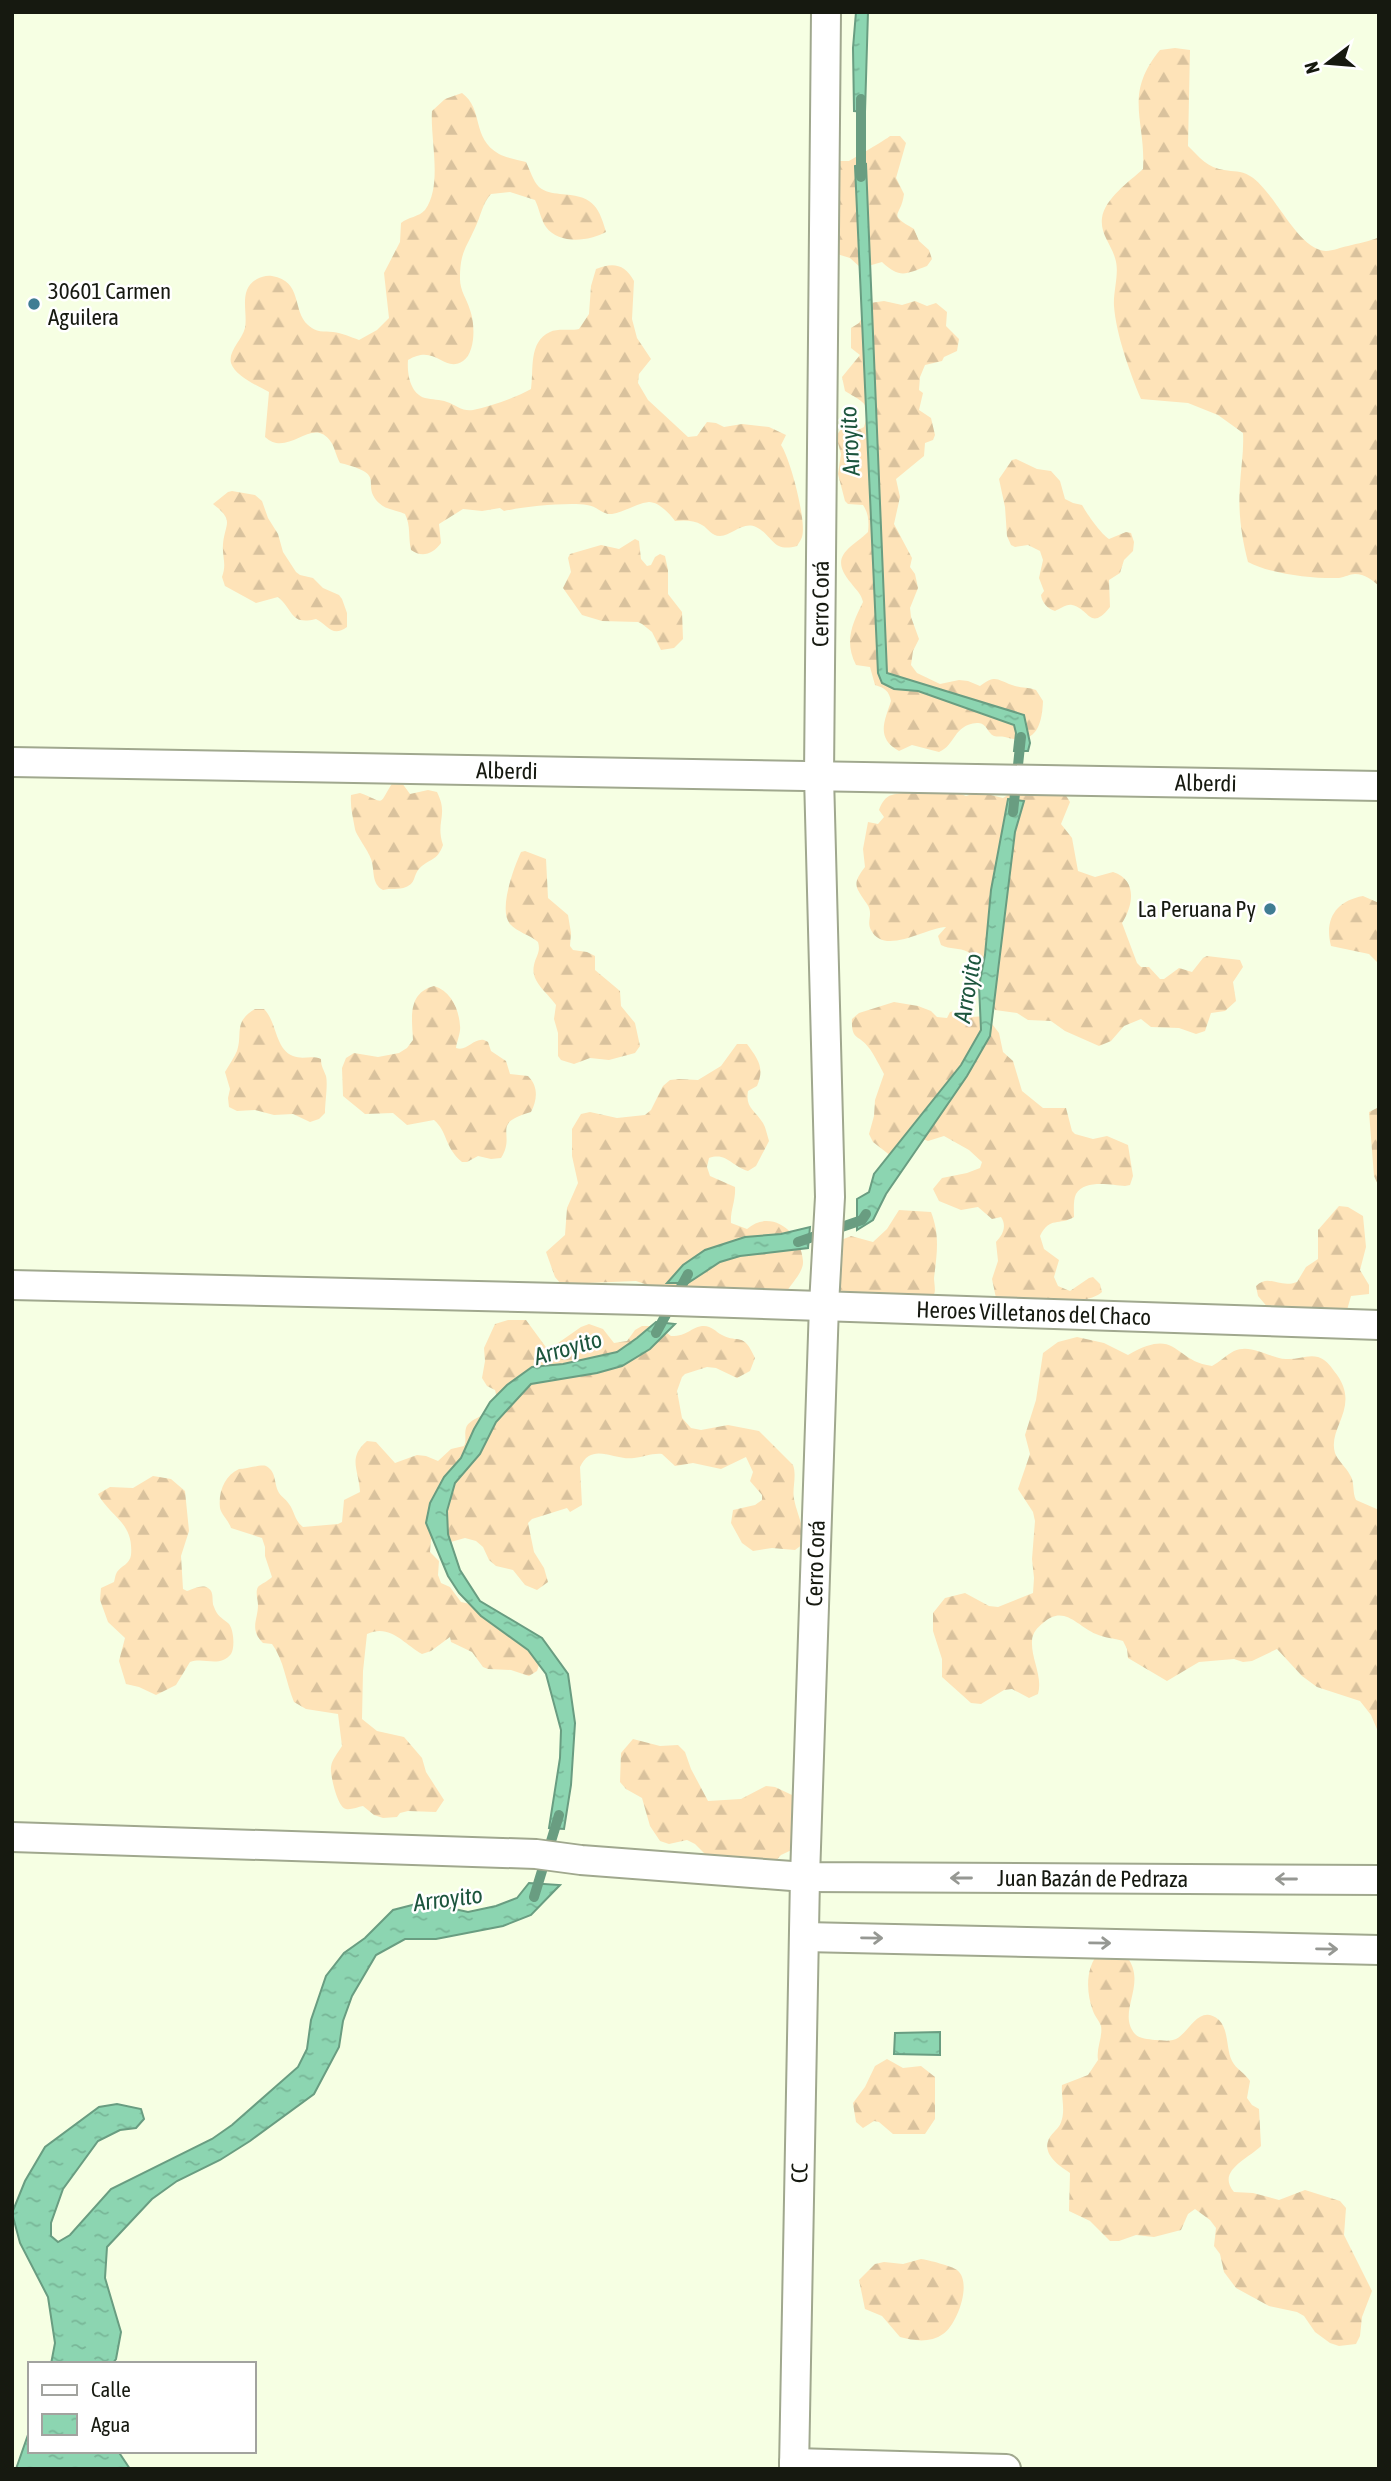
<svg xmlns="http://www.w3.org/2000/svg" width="1391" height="2481" font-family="'Asap Condensed',sans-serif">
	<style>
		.forest { fill: url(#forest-firs) }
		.water { fill: url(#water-ripples); stroke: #699d81; stroke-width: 2 }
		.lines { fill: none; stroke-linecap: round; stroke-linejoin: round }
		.stream { stroke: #699d81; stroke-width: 10 }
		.street-casing { stroke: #a0a88e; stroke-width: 32 }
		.street { stroke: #fff; stroke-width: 28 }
		.oneway { stroke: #969893 }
		.poi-dot { fill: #407d93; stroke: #fff; stroke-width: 2.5 }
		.labels { text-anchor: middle; stroke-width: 5; stroke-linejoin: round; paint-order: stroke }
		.poi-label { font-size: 23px; fill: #161910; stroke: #fff; text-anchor: start }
		.street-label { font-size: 23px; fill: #161910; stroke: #fff }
		.water-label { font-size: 24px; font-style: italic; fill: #1c553d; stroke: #fff }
	</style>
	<defs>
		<pattern id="forest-firs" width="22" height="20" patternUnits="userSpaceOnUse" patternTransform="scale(1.75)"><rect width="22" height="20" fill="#fee3b8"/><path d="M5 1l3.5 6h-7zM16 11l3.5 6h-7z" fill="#d9c29d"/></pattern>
		<pattern id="water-ripples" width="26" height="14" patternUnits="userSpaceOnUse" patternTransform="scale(1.75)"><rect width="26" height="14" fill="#8cd5b1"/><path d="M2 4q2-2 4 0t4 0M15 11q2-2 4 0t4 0" fill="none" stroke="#78b697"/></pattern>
	</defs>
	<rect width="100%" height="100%" fill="#f6ffe3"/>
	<!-- forest -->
	<path class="forest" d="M 1175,48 L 1190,50 L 1188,146 C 1199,157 1208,168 1224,170 C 1234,172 1240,170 1250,176 C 1275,191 1297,250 1326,251 C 1333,251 1341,247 1348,246 C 1358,243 1369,242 1379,237 L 1379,586 C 1372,580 1365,574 1355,574 C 1350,574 1345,577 1339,578 C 1314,579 1270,574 1248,562 C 1241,535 1238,511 1240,484 C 1241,467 1244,451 1243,433 L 1218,415 L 1188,403 L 1141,399 C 1130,373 1116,334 1114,306 C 1113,291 1120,272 1115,258 C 1111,244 1100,234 1102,218 C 1105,198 1129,182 1143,169 C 1146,120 1123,95 1160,50 Z
		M 462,93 C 484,109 471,138 499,154 C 507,158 518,160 526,162 C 530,170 533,181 539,187 C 545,192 552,193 560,194 C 591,196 598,203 606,232 C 590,241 559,245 546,227 C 541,220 539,208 535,200 L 510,192 L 491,194 C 482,204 481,216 475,228 C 465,250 460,253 460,279 C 460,291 467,299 470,310 C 475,323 476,352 463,361 C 444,374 436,343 408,360 C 407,374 410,393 425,398 C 432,400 440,399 447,402 C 456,405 463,412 473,410 C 491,406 515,398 531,389 C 534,370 528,342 550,332 C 557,328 570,331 579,329 L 589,314 L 591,286 L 596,269 C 613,262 625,264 634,281 L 632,319 L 637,338 L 651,359 L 639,374 L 638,383 L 648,400 L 688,437 L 697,436 L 707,422 L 716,423 L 724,427 L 742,424 L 769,427 L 786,435 L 781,445 C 790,458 807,521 802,537 C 801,540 798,544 797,546 C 772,553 773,535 756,527 C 742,521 732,536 720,536 C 711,536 709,529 702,525 C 694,520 684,520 675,521 C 670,514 659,502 649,502 C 637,503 625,512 612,514 C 602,515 597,506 587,505 C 568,502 522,507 504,511 L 500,508 L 482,511 L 463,509 L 439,524 L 441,543 C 433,554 422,558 411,550 C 408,537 411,526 405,514 C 397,510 386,510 379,503 C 359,483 390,475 340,463 C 336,456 335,448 331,442 C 312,414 289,459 265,437 L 269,392 C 258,386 235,376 231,363 C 228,351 242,340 245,328 C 248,311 238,290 257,279 C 261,277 267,275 272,276 C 303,281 292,311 308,325 C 316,333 324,331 333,332 C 342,333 351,337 359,340 L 377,330 L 389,318 L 384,273 L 400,242 L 401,223 C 408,217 419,217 425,210 C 443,185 430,140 432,111 L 445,99 Z
		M 890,136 L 900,136 L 906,143 L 896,178 L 904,194 C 901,218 886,213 914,229 L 919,241 L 929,250 L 932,259 L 927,266 C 906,274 900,279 882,262 L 861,268 L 850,258 L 837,254 L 836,161 C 841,161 845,161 849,161 C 851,160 887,139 890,136 Z
		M 884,301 L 902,305 L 915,301 L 927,306 L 936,303 L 947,312 L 946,326 L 959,339 L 957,351 L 944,357 L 942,361 L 925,365 L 920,377 L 919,390 L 923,393 L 919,410 L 931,418 L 935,435 L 933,440 L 925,443 L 924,456 L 896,479 L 900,497 L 894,524 L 912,558 L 910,567 L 915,574 L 918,588 L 910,608 L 911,617 L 919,639 L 913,651 L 911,665 L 917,673 L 940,684 L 959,680 L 968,681 L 980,686 C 996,674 997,680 1012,685 C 1020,688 1028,687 1036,690 L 1043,701 C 1042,727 1035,746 1005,737 C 1001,736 997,737 994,736 C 987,733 987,722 977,723 C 953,725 956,745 939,752 L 912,745 L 899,751 C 875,738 885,720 891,701 C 889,691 885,688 875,685 L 870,667 L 856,665 C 844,642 852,624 863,602 C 861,593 856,590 851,583 C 827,555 852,548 868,532 C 869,523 869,514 863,505 L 848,504 L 845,501 L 838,474 L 841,454 L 836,436 L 842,428 L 860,429 L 864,427 C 872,402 862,402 845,391 L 842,377 L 860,355 L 851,348 L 851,328 L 859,323 L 870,303 Z
		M 1016,459 L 1037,469 L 1051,471 L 1060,481 L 1065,499 L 1073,503 L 1082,505 C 1087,514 1101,534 1109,539 L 1126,532 L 1131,533 L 1134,542 L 1133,551 L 1124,560 L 1120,573 L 1109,580 L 1110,607 C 1090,632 1090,609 1072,605 C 1066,604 1060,609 1055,611 C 1048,609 1042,603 1041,595 L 1044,591 L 1039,578 L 1043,560 L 1040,551 L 1028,545 L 1015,547 L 1011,545 L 1007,536 L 1005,507 L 999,479 L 1012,460 Z
		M 232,491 L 255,495 L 262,501 L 268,518 L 278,534 L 283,552 L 296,572 L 300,575 L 313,578 L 323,588 L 339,595 L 342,599 L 347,613 L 347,627 C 332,638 328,625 316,619 C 290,625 295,612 278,597 L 256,603 L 225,586 L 222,577 C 227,563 222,558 223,544 C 225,523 235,521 213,504 L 228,492 Z
		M 635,539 L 639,541 L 641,559 L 647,566 L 651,565 L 655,557 L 660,554 L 665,556 L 668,570 L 668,594 L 682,612 L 683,639 L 674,648 L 661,650 L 652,632 L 642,624 L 638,622 L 602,621 L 582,615 L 563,588 L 571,572 L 568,558 L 570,554 L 601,545 L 619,549 Z
		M 393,782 L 402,783 L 410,794 L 428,790 L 437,792 C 449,816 435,821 443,845 C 437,862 429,858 419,869 C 413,876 416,883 406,887 C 399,890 390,888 383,890 C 371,884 375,870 371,859 C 368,850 356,835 355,829 C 353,818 350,807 351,795 L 360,793 C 387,803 377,807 393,782 Z
		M 1019,788 L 1065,794 L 1070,802 L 1061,824 L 1072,838 L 1078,871 L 1095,877 L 1113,872 C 1138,880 1133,906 1122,923 L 1137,963 L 1141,967 L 1149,967 L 1160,979 L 1164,979 L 1179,968 L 1192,972 L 1203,958 L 1207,956 L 1240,960 L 1243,967 L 1233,982 L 1236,1001 L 1225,1011 L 1211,1013 L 1205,1031 L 1196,1034 L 1179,1028 L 1151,1027 L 1141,1019 L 1124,1026 L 1111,1041 L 1099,1046 L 1065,1031 L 1051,1021 L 1028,1020 L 1017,1013 L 995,1010 C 984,990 991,963 968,952 C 959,947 950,950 941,945 L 938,936 L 946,927 C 925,928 884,956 871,930 C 866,921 874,914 867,904 C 856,887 851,885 865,867 L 863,849 L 868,822 L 878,824 L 884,817 L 879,810 C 881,804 884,799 889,796 C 893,793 943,789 950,790 C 956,791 960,794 966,796 L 979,792 L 1003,798 Z
		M 525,851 L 546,859 L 548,898 L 568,915 L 571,933 L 570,946 L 573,950 L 587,952 L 595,956 L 595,970 L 620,991 L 621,1006 L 635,1023 L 640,1046 L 635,1053 L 609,1060 L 590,1058 L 574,1064 L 561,1060 L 558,1056 L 558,1033 L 554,1019 L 556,1005 C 548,993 530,982 534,965 C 536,956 541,952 538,942 C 530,935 517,932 510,924 C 498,910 514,867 521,852 Z
		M 1363,896 L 1379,903 L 1379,964 L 1369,954 L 1331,946 C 1324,919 1336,901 1363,896 Z
		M 434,986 C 451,991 459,1009 460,1026 C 461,1032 457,1041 456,1048 C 467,1052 473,1038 484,1040 L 488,1042 L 491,1051 L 506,1061 L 510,1074 L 528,1076 C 539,1087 537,1100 531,1112 C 489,1124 517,1133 501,1158 L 491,1159 L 478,1156 L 467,1162 L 462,1162 C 444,1147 448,1132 434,1120 L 407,1125 L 393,1113 L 365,1114 L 343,1096 L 342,1068 L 346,1058 L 354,1053 L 378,1057 L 399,1053 L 407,1048 L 413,1040 C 412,1019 407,993 434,986 Z
		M 894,1002 L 918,1006 L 931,1011 L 937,1017 L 947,1018 L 950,1012 L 955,1011 L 971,1017 L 986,1016 L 999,1033 L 1003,1052 L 1013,1061 L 1022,1091 L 1043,1108 L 1066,1108 L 1072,1131 L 1075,1134 L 1093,1139 L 1107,1136 L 1128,1145 L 1133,1176 L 1130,1185 L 1125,1186 C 1111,1185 1085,1179 1076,1194 C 1073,1200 1074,1211 1074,1217 C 1059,1226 1050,1216 1040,1236 L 1044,1249 L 1059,1260 L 1054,1277 L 1058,1286 L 1070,1291 L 1089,1278 L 1093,1277 L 1100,1284 L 1102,1292 C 1086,1308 1019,1299 996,1298 L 992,1279 L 998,1261 L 996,1242 C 1003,1235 1007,1226 1001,1217 L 992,1219 L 978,1207 L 961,1210 L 939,1201 L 933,1189 L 942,1178 L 967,1173 L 980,1168 L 982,1162 L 969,1150 L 944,1136 L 928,1141 L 915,1136 L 891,1156 L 873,1142 L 869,1134 L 874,1116 L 875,1100 L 884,1074 C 882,1070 872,1051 869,1048 C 859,1034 851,1041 852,1019 L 859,1013 Z
		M 255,1009 L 264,1009 C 277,1022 275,1049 293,1056 C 303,1060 311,1055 321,1059 C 321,1067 324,1070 326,1076 C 328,1085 325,1102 325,1113 L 319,1119 L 310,1122 L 293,1114 L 274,1115 L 255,1110 L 237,1111 L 229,1107 L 228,1098 L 230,1089 L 225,1072 C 229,1065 234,1058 237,1051 C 243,1033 233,1022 255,1009 Z
		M 737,1044 L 747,1044 C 758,1059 765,1068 757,1086 L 748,1091 C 745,1108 755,1110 763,1123 C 766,1128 767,1135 769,1141 L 756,1166 L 748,1171 C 732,1167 727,1152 709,1158 L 707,1167 L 710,1176 L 735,1187 C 736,1200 730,1211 731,1223 L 747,1229 C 771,1208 801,1232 803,1261 C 804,1272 790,1285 785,1294 L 689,1286 L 662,1290 L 636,1281 L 587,1283 L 569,1288 L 561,1284 L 555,1277 L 546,1252 L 565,1235 L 567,1208 L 578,1183 L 572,1156 L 572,1129 L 581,1114 L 590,1112 L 617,1118 L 645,1115 L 651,1110 L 663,1086 L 670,1080 L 679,1079 L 698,1080 L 721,1066 Z
		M 1379,1107 L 1379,1187 L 1374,1176 L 1369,1112 Z
		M 1339,1206 L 1348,1207 L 1363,1216 L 1366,1247 L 1360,1270 L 1369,1285 L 1369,1294 L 1351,1296 L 1347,1310 L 1338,1312 L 1270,1310 L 1258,1296 L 1256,1286 C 1269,1273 1279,1289 1297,1282 L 1306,1267 L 1318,1259 L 1318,1230 Z
		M 899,1210 L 931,1212 C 940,1235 937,1253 934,1278 C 934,1282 936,1291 934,1294 C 931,1299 923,1301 919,1302 L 831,1292 L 834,1243 L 851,1236 L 873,1242 L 887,1229 Z
		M 508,1320 L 526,1320 L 548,1350 L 581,1327 L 589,1324 L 603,1329 L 614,1343 L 627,1341 L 635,1330 L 642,1326 L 657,1326 L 671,1336 C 689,1336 689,1328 702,1326 C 711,1325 715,1331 722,1335 C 739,1344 743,1331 755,1358 L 750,1371 L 737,1378 L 716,1368 L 707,1367 L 685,1374 L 682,1377 L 677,1391 L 682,1418 L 691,1428 L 701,1430 L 728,1425 L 759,1431 L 793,1465 C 797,1476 792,1488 794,1499 C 797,1515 805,1527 803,1544 L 795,1550 L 772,1548 L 753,1551 L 742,1543 L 731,1523 L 733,1510 L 755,1505 L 762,1500 L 762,1495 L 750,1481 L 753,1472 L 746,1457 L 721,1469 L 693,1463 L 675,1466 L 662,1454 C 652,1453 644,1457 634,1458 C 614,1461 592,1441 580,1467 L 582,1505 L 570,1512 L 567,1508 L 532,1519 L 528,1523 L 534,1552 L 544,1568 L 548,1582 L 537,1590 L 525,1585 L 513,1570 L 496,1566 L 489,1560 L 483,1547 L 476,1541 L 465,1538 L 447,1543 L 431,1539 L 430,1552 L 439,1561 L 438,1575 L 441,1583 L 450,1587 L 461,1602 L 479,1606 L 515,1629 L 540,1662 L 537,1671 L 529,1676 L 511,1670 L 488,1669 L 483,1667 L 472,1652 L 451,1642 L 450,1637 L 431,1651 L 422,1654 C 404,1644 390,1623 367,1634 L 363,1671 L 362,1719 L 377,1731 L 404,1737 L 422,1758 L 426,1772 L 444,1800 L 436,1812 L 408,1811 L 400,1813 L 397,1817 L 383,1818 L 374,1815 L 363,1806 C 358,1807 351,1810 346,1809 C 337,1807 330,1774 331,1767 C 332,1759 338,1753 342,1746 L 338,1714 L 306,1709 L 294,1702 C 286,1683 284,1660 272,1644 L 263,1643 C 249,1629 258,1620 258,1605 C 258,1600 255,1592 258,1587 C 261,1584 268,1581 272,1577 L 265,1556 L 265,1547 L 262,1538 L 231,1528 C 229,1521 221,1514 220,1508 C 218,1492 225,1475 239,1469 C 247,1469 261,1464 266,1466 C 276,1471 274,1482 278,1491 C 280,1496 286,1499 289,1504 C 295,1512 294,1520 303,1527 L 338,1524 L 342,1522 L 344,1500 L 360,1492 C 359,1470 347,1458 367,1441 L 376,1442 L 395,1463 L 417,1455 L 426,1456 L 438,1461 L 451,1449 L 464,1446 C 467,1440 464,1434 466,1428 C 470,1415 503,1415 495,1390 L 487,1386 L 482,1378 L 485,1361 L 484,1348 L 495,1324 Z
		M 1077,1337 L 1104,1343 L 1128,1355 C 1179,1326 1172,1361 1212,1366 C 1220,1362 1226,1355 1234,1351 C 1251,1343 1269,1358 1286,1359 C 1297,1360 1308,1354 1318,1357 C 1325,1359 1330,1365 1334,1371 C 1363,1406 1327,1427 1335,1453 C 1338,1461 1346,1467 1350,1475 C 1355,1482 1352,1492 1356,1500 L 1379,1510 L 1379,1734 L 1371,1715 L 1360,1701 L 1317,1687 L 1302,1676 L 1277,1649 L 1252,1661 L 1243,1662 L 1234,1659 L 1199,1662 L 1167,1681 L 1128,1658 L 1127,1649 L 1123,1641 C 1114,1638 1104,1638 1096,1634 C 1077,1626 1064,1604 1043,1623 C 1038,1627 1032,1633 1032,1641 C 1031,1659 1043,1676 1038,1694 L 1029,1698 L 1012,1689 L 1004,1690 L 981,1704 L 971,1703 L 942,1677 L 942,1659 L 933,1631 L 933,1613 L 945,1598 L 965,1593 L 989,1606 L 998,1607 L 1033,1593 L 1034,1578 L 1032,1559 L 1035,1521 L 1033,1512 L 1018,1489 L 1030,1454 L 1025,1435 L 1036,1400 L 1043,1353 L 1058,1342 Z
		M 153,1476 L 171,1479 L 185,1491 L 189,1531 L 181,1556 L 183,1589 L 187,1591 C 193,1589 202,1584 208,1588 C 215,1592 211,1601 214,1607 C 217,1616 222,1618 228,1623 C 234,1628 235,1648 231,1654 C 220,1668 204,1657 190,1662 L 176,1685 L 156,1695 L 139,1687 L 126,1684 L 119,1661 L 125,1638 L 108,1622 L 100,1600 L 101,1588 L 114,1582 C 115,1579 115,1575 117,1572 C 121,1566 130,1564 131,1555 C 134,1522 110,1517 98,1494 L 110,1487 L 133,1488 Z
		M 633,1739 L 660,1746 L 678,1745 L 685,1752 L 691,1769 L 708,1801 L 741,1799 L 766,1786 L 775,1787 L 792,1795 L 798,1802 L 798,1847 L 781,1855 L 769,1868 L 715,1864 L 695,1844 L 687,1840 L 669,1844 L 660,1841 L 650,1826 L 642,1798 L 626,1789 L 620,1782 L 621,1753 Z
		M 1100,1952 L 1127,1957 C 1148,1984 1116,2012 1135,2034 C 1140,2039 1148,2039 1155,2040 C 1162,2040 1169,2042 1176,2039 C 1190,2032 1199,2003 1219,2020 C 1229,2030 1226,2049 1232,2061 C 1236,2069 1245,2073 1250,2081 L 1247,2098 L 1252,2105 L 1259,2109 L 1261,2146 C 1248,2159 1216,2171 1234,2192 L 1253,2193 L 1279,2200 L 1305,2190 L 1340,2201 L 1346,2208 L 1344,2235 L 1372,2291 L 1362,2317 L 1360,2336 L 1356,2344 L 1339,2346 L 1330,2343 L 1315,2332 L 1304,2316 L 1297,2312 L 1269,2306 L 1236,2288 L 1224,2272 L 1220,2254 L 1214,2246 L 1216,2228 L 1210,2220 L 1195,2209 L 1188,2214 L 1181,2230 L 1154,2237 L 1136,2235 L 1119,2241 L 1110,2241 L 1090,2221 L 1069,2211 L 1070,2173 C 1059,2166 1040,2153 1050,2137 C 1055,2130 1060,2128 1062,2119 C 1065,2108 1061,2096 1062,2085 L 1088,2075 L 1098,2060 C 1096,2048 1103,2037 1101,2026 C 1099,2020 1095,2017 1093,2011 C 1086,1993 1085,1966 1100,1952 Z
		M 887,2059 L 903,2068 L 921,2066 L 935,2077 L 935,2119 L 925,2134 L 893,2134 L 879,2122 L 874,2121 L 863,2128 L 856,2122 L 853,2103 L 865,2087 L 875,2066 Z
		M 921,2259 C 928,2260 952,2266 957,2270 C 973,2282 957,2325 943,2334 C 931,2343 914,2341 900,2337 L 882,2316 L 865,2309 L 859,2280 L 875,2264 L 884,2262 L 903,2264 Z"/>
	<!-- water -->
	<path class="water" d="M 856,12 L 868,12 L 865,112 L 854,111 L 853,48 Z
		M 866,164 L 887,673 L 1024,715 L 1030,743 L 1028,751 L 1014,751 L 1016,733 L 1014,725 L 918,691 L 894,689 L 882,683 L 878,673 L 855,166 Z
		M 1008,799 L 1024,801 L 1015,832 L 990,1036 L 967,1076 L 886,1194 L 873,1220 L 857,1230 L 857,1199 L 869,1192 L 874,1174 L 961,1065 L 981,1030 L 979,986 L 985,955 L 991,890 Z
		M 810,1227 L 808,1248 L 740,1256 L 720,1262 L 688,1283 L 667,1283 L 683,1265 L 705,1250 L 745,1237 L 781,1234 Z
		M 656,1322 L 675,1324 L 650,1349 L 622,1366 L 597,1373 L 531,1384 L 496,1422 L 480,1454 L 455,1483 L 447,1511 L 448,1534 L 460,1570 L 480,1601 L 542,1638 L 568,1674 L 575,1723 L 571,1785 L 564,1829 L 549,1828 L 560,1758 L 561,1730 L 546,1674 L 528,1650 L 481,1616 L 459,1593 L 448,1576 L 426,1523 L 430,1503 L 444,1477 L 461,1458 L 474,1429 L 490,1402 L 507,1385 L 532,1367 L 563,1364 L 617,1352 L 637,1338 Z
		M 529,1883 L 560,1885 L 531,1915 L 503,1926 L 436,1939 L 405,1939 L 376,1955 L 352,1996 L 343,2021 L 339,2047 L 314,2094 L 250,2141 L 220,2160 L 177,2181 L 152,2199 L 107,2247 L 105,2278 L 121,2332 L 116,2359 L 112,2364 L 51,2364 L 55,2343 L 48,2297 L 20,2243 L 12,2213 L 25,2181 L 45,2147 L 99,2107 L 117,2104 L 141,2109 L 144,2119 L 136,2128 L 120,2130 L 98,2141 L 63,2189 L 51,2223 L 51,2236 L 58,2242 L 70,2235 L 111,2189 L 212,2139 L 232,2125 L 298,2067 L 307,2049 L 311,2020 L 326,1976 L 344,1953 L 365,1938 L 393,1910 L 416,1904 L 441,1906 L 468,1912 L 496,1906 L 517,1898 Z
		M 940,2032 L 940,2055 L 894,2054 L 895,2033 Z
		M 30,2429 L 30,2451 L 118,2451 L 130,2469 L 16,2469 Z"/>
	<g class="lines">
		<!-- stream -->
		<path class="stream" d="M 861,177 L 861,99
			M 1013,812 L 1021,737
			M 798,1242 L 862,1220 L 866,1214
			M 656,1333 L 688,1274
			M 534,1897 L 559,1815"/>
		<defs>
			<g id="street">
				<path id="s1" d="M 12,762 L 1379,786"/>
				<path id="s2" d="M 12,1285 L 643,1300 L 1379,1325"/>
				<path id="s3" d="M 12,1837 L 536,1854 L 581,1860 L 805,1877 L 1379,1880"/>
				<path d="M 804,1937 L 1379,1950"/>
				<path d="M 794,2463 L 1006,2469"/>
				<path id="s4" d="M 794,2469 L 805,1877 L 824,1305 L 830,1197 L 819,776 L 826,12"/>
			</g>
		</defs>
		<!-- street casing -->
		<use href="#street" class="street-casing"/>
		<!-- street -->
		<use href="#street" class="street"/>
	</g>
	<!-- one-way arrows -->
	<defs><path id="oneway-shaft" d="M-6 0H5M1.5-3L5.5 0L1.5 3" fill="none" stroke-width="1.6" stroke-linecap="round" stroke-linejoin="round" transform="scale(1.75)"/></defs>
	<g class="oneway">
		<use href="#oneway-shaft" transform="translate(961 1878) rotate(-180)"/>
		<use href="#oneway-shaft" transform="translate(1286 1879) rotate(-180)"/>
		<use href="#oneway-shaft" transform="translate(872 1938) rotate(1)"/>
		<use href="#oneway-shaft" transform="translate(1100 1943) rotate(1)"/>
		<use href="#oneway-shaft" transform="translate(1327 1949) rotate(1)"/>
	</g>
	<!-- markers -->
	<g class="poi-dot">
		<circle cx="34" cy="304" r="7"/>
		<circle cx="1270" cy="909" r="7"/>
	</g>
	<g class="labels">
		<!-- poi labels -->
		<g class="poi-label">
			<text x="48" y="299">30601 Carmen<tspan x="48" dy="26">Aguilera</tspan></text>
			<text x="1256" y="917" text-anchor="end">La Peruana Py</text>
		</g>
		<!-- street labels -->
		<g class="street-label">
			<text dy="8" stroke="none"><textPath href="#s4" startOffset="1866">Cerro Corá</textPath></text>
			<text dy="8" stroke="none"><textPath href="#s1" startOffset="495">Alberdi</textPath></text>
			<text dy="8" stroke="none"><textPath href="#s1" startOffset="1194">Alberdi</textPath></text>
			<text dy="8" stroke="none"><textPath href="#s2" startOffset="1022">Heroes Villetanos del Chaco</textPath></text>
			<text dy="8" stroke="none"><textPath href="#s4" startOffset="906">Cerro Corá</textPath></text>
			<text dy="8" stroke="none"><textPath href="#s3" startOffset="1082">Juan Bazán de Pedraza</textPath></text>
			<text dy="8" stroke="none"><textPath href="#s4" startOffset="296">CC</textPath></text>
		</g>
		<!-- water labels -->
		<g class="water-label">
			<text transform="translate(850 441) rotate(-93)" y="8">Arroyito</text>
			<text transform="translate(968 988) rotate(-80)" y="8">Arroyito</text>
			<text transform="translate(568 1348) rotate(-16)" y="8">Arroyito</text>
			<text transform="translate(448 1899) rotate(-7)" y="8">Arroyito</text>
		</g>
	</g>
	<!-- border -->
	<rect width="1391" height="2481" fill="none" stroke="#161910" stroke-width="28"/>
	<!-- legend -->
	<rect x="28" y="2362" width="228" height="91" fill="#ffffff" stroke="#a2a39f" stroke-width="2"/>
	<rect x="42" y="2385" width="35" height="10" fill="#ffffff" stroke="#a2a39f" stroke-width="2"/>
	<text x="91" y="2397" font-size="21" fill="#161910">Calle</text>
	<rect x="42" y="2414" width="35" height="21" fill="url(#water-ripples)" stroke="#a2a39f" stroke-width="2"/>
	<text x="91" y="2432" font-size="21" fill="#161910">Agua</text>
	<!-- north arrow -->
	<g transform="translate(1328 63) rotate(254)" stroke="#ffffff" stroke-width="5" paint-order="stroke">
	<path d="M0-5L12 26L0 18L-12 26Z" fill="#161910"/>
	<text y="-10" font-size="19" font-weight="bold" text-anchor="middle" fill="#161910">N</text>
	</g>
</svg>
